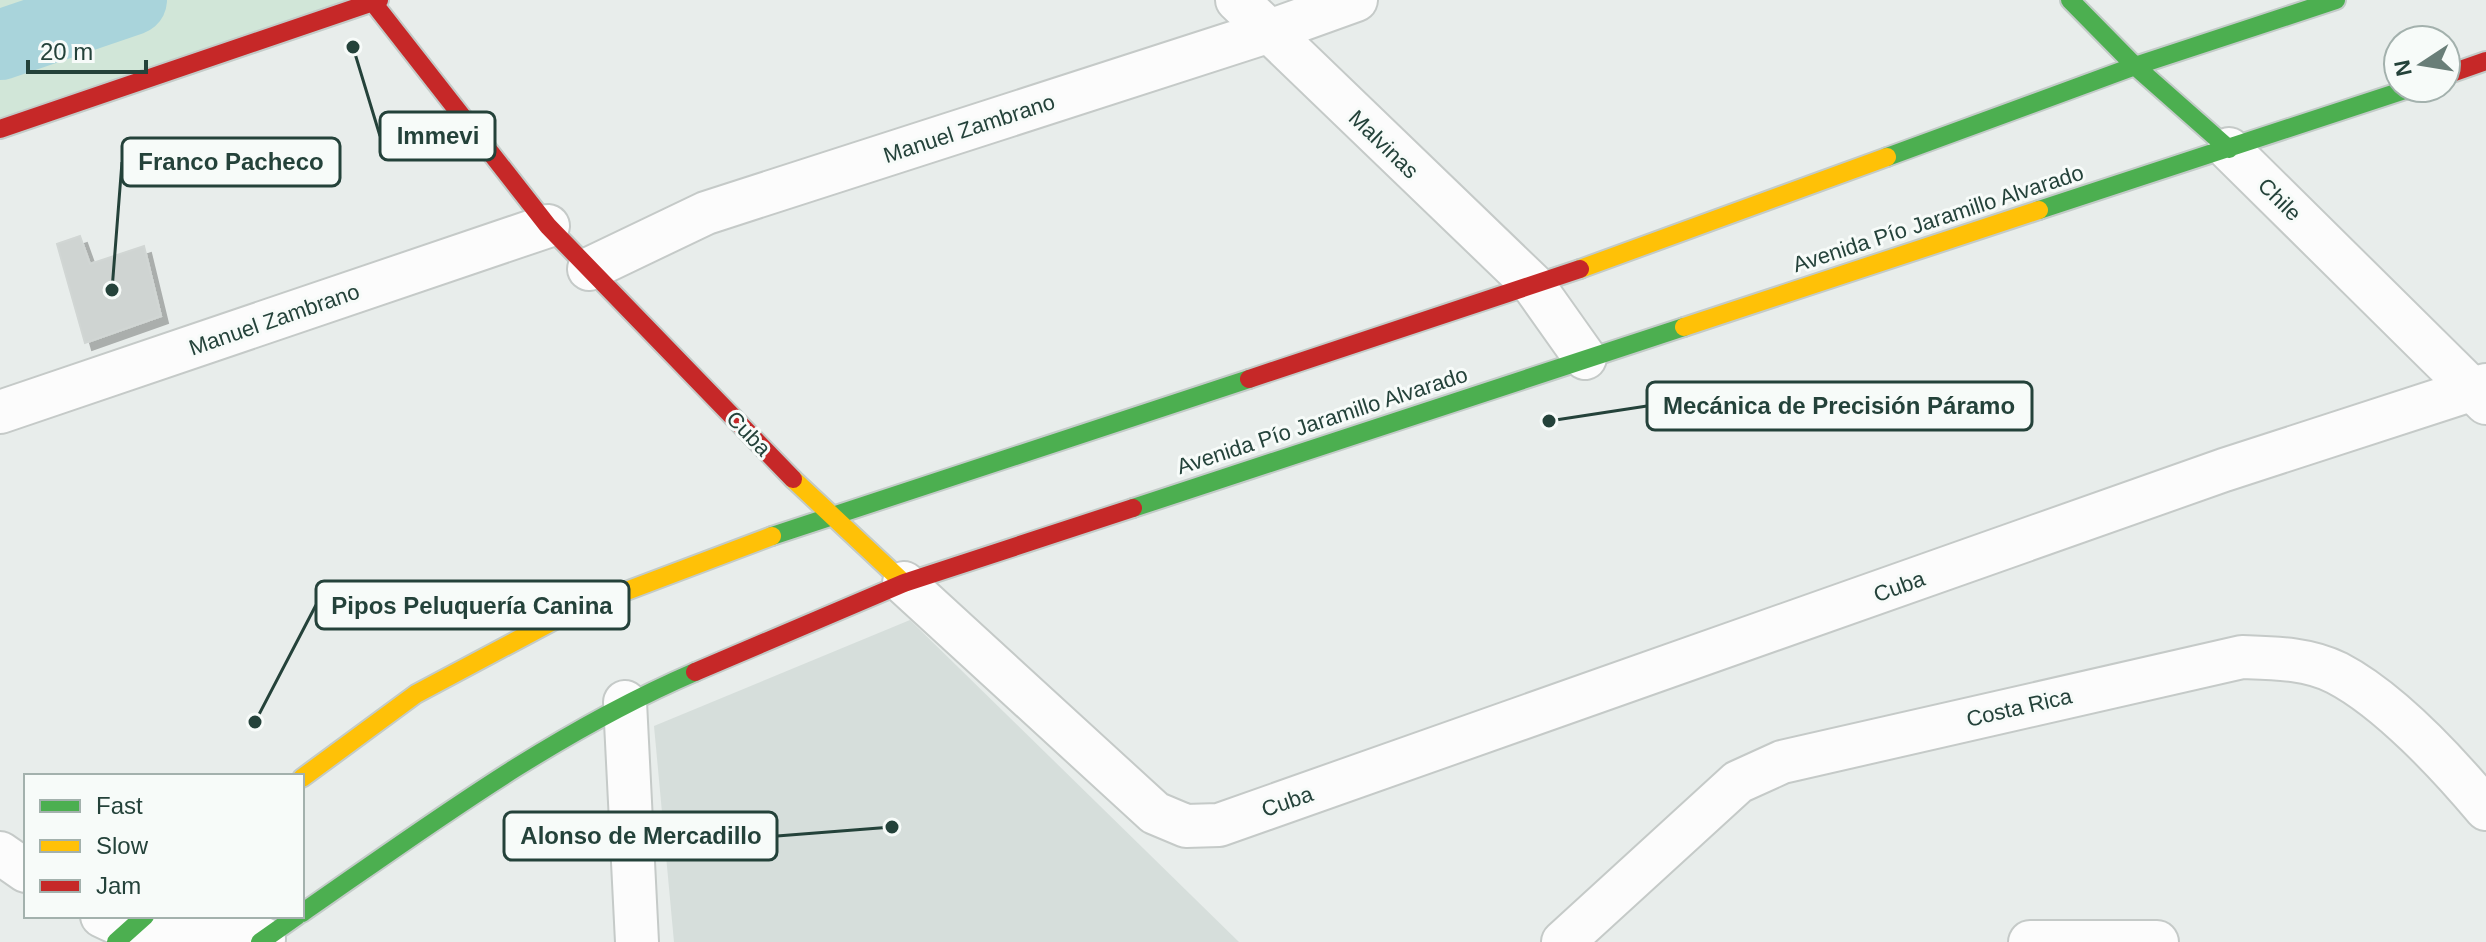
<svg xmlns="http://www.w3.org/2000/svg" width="2486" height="942" font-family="Helvetica,sans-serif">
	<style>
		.built { fill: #d6dedb }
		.green { fill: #d1e6d8 }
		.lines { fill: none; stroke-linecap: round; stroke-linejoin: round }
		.river { stroke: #a9d4db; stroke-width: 70 }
		.building { fill: #cfd4d2; stroke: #d1d6d4; stroke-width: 2; filter: url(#shadow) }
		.street-casing { stroke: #c5cac8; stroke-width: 46 }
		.fast-casing { stroke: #c3cbc8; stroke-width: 22 }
		.slow-casing { stroke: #c3cbc8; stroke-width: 22 }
		.jam-casing { stroke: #c3cbc8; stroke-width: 22 }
		.street { stroke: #fcfcfc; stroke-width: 42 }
		.fast { stroke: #4caf50; stroke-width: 18 }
		.slow { stroke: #ffc107; stroke-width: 18 }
		.jam { stroke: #c62828; stroke-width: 18 }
		.labels { text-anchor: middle; stroke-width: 6; stroke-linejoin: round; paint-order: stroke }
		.street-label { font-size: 22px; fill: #24423a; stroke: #f7fbf9 }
		.leader { fill: none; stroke: #24423a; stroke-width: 3 }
		.callout-dot { fill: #24423a; stroke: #f7fbf9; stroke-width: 3 }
		.callout { fill: #f7fbf9; stroke: #24423a; stroke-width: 3 }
		.callout-label { font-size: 24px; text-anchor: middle; font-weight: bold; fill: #24423a }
	</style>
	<defs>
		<filter id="shadow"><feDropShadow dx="7" dy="7" stdDeviation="0" flood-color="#0004"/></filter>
	</defs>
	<rect width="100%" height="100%" fill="#e8edeb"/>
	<!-- built -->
	<path class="built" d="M 910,620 L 1239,942 L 674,942 L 654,726 Z"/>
	<!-- green -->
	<path class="green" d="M 0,0 L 379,0 L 0,129 Z"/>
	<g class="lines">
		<!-- river -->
		<path class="river" d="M 0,45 L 132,0"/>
	</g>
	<!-- building -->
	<path class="building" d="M 80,236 L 90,264 L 144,246 L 161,316 L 85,343 L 57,244 Z"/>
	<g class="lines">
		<defs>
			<path id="street" d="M 1237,0 L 1534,286 L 1585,358
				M 2229,149 L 2486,403
				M 589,269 L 706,213 L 1267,32 L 1356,0
				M 0,412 L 548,226
				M 904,583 L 1155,813 L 1186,826 L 1219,825 L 2224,470 L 2486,385
				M 625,702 L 637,942
				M 0,853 L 26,871
				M 102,916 C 154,942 206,941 264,939
				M 1563,942 L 1738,782 L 1782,762 L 2242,657 C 2273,658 2308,658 2337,673 C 2389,700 2449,765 2486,809
				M 2030,942 L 2157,942"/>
			<path id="fast" d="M 2070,0 L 2135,66 L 2229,149
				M 1887,157 L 2135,66 L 2336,0
				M 2039,210 L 2411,88
				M 1133,508 L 1684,327
				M 772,536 L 1249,379
				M 302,913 C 429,825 553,733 695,672
				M 116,942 L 145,916
				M 260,942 L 297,916"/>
			<path id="slow" d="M 1580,269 L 1887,157
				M 1684,327 L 2039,210
				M 793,479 L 904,583
				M 302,778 L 416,694 L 568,613 L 772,536"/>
			<path id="jam" d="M 371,0 L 548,226 L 793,479
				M 2446,75 L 2486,61
				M 0,129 L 379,0
				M 1249,379 L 1580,269
				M 695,672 L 904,583 L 1133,508"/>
		</defs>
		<!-- street casing -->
		<use href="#street" class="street-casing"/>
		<!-- fast casing -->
		<use href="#fast" class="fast-casing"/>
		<!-- slow casing -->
		<use href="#slow" class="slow-casing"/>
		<!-- jam casing -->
		<use href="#jam" class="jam-casing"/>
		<!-- street -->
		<use href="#street" class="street"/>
		<!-- fast -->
		<use href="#fast" class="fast"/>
		<!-- slow -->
		<use href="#slow" class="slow"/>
		<!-- jam -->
		<use href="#jam" class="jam"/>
	</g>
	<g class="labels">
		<!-- street labels -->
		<g class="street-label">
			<text transform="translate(969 128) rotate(-18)" y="8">Manuel Zambrano</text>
			<text transform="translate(1384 144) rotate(44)" y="8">Malvinas</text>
			<text transform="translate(2280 199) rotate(45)" y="8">Chile</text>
			<text transform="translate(1938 218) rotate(-18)" y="8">Avenida Pío Jaramillo Alvarado</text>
			<text transform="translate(274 319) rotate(-19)" y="8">Manuel Zambrano</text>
			<text transform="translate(1322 420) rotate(-18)" y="8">Avenida Pío Jaramillo Alvarado</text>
			<text transform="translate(749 433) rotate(46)" y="8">Cuba</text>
			<text transform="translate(1899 586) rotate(-20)" y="8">Cuba</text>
			<text transform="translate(2019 707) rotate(-13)" y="8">Costa Rica</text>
			<text transform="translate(1287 801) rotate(-19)" y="8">Cuba</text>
		</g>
	</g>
	<!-- callouts -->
	<path class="leader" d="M353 47L380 136M112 290L122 162M1549 421L1647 406M255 722L316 605M892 827L777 836"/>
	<g class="callout-dot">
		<circle cx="353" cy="47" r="8"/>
		<circle cx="112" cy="290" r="8"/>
		<circle cx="1549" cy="421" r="8"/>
		<circle cx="255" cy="722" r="8"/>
		<circle cx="892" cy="827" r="8"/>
	</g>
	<g class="callout">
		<rect x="380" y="112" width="115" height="48" rx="8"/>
		<rect x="122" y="138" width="218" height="48" rx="8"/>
		<rect x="1647" y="382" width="385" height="48" rx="8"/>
		<rect x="316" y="581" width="313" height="48" rx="8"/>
		<rect x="504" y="812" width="273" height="48" rx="8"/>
	</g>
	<g class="callout-label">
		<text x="438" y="144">Immevi</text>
		<text x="231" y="170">Franco Pacheco</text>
		<text x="1839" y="414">Mecánica de Precisión Páramo</text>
		<text x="472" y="614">Pipos Peluquería Canina</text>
		<text x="641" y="844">Alonso de Mercadillo</text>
	</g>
	<!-- legend -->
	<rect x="24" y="774" width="280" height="144" fill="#f7fbf9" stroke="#a3b1ad" stroke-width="2"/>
	<rect x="40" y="800" width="40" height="12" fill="#4caf50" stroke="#a3b1ad" stroke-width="2"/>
	<text x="96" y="814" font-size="24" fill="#24423a">Fast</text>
	<rect x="40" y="840" width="40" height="12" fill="#ffc107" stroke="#a3b1ad" stroke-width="2"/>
	<text x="96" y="854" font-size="24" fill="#24423a">Slow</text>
	<rect x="40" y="880" width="40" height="12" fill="#c62828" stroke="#a3b1ad" stroke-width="2"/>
	<text x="96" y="894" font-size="24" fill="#24423a">Jam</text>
	<!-- north arrow -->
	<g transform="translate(2422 64) rotate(258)"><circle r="38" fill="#f7fbf9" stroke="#a3b1ad" stroke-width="2"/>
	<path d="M0-6L14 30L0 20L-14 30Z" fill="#697e78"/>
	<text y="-12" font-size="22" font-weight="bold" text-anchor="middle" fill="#24423a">N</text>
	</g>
	<!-- scale -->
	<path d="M28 60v12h118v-12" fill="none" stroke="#24423a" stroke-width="4"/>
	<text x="40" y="60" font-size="24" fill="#24423a" stroke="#f7fbf9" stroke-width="6" paint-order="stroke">20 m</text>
</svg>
